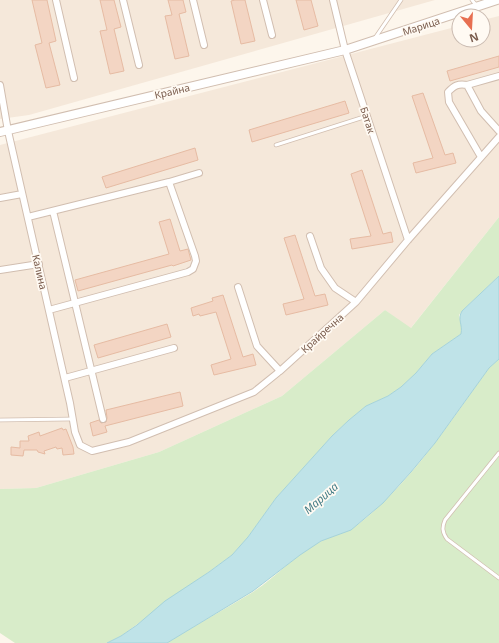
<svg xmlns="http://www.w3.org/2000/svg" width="499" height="643" font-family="'Noto Sans',sans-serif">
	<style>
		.residential { fill: #f5e8da }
		.green { fill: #d8ecc9 }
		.water { fill: #bfe3e8; stroke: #a5d3da }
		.building { fill: #f3d5c3; stroke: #e6bba3 }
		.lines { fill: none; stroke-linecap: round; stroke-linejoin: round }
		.service-casing { stroke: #d1beb0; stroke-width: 4.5 }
		.minor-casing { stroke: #d1beb0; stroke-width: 8 }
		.tertiary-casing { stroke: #d1beb0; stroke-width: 10 }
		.service { stroke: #fff; stroke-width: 3 }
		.minor { stroke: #fff; stroke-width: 6 }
		.tertiary { stroke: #fff; stroke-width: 8 }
		.labels { text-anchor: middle; stroke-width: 3.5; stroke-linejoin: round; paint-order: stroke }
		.street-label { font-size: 10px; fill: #7a5c4d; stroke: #fffaf3 }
		.water-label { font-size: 11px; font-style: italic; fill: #437c86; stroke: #fffaf3 }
	</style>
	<rect width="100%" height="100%" fill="#fdf6ec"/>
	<!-- residential -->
	<path class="residential" d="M 0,0 L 435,0 L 29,115 L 0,119 Z
		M 499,16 L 499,217 L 410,329 L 385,310 L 282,396 L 159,452 L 36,488 L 0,489 L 0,145 L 459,26 L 459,40 L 483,40 L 483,20 Z"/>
	<!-- green -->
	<path class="green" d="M 499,217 L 499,276 L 462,311 L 459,315 L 462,328 L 461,334 L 432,354 L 416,373 L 401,387 L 388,396 L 366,406 L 349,420 L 332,436 L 276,498 L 248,537 L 232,555 L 121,636 L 107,643 L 15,643 L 0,633 L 0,489 L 36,488 L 159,452 L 282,396 L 385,310 L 411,328 Z
		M 499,359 L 499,643 L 167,643 C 195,625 224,610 253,592 C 276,577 296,554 321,541 C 335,534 348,533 361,522 C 413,480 450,422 489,368 Z"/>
	<!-- water -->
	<path class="water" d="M 499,276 L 499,359 L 489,368 L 435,443 L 411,472 L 383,503 L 351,530 L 321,541 L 300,555 L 253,591 L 167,643 L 107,643 L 121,636 L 137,625 L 165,601 L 209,572 L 232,555 L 248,537 L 276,498 L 332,436 L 349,420 L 366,406 L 388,396 L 401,387 L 416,373 L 432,354 L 461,334 C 463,325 457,319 462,311 Z"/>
	<!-- building -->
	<path class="building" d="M 32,0 L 47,0 L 56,41 L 49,43 L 60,85 L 46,88 L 35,45 L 42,43 Z
		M 100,0 L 114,0 L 121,27 L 114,29 L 124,71 L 110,74 L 100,31 L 107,30 Z
		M 168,0 L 183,0 L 186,12 L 179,14 L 189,56 L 175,59 L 165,16 L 172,15 Z
		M 235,0 L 245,0 L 255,41 L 241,44 L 231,1 Z
		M 296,0 L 311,0 L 318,26 L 304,30 Z
		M 499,56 L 499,67 L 450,81 L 447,71 Z
		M 423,93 L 445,155 L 453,153 L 456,163 L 416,173 L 413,163 L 433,158 L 412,96 Z
		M 345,101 L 349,113 L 252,142 L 249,130 Z
		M 195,148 L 198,160 L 106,188 L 102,177 Z
		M 362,170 L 383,234 L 391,232 L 393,242 L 352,249 L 350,239 L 371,236 L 351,174 Z
		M 170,219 L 180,251 L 188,249 L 191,260 L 173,266 L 172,265 L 78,291 L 75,280 L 169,254 L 159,222 Z
		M 295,235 L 315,296 L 325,294 L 328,305 L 286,315 L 283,304 L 304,299 L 284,238 Z
		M 223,295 L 243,357 L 253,354 L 256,365 L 214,375 L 211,365 L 231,359 L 216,312 L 200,316 L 199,314 L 193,316 L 191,308 L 213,301 L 212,298 Z
		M 167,324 L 171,337 L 98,358 L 94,345 Z
		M 180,392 L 183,406 L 105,426 L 107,432 L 93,436 L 90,423 L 99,420 L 101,423 L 106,422 L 107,418 L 106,410 Z
		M 62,428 L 63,430 L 66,429 L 73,447 L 74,454 L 63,455 L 62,448 L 57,449 L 56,447 L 44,451 L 45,454 L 38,452 L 37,450 L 24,450 L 23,456 L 11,455 L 11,447 L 20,448 L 20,441 L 29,441 L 28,436 L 39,432 L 40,436 Z"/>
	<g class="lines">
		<defs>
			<path id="service" d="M 472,0 L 476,5
				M 375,38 L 401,0
				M 276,145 L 367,116
				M 0,420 L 73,419
				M 499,453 L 445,520 C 442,527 442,532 447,539 L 499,578"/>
			<path id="minor" d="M 56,0 L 74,78
				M 123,0 L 139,65
				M 193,0 L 204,45
				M 263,0 L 272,35
				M 333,0 L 345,50 L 408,240
				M 0,85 L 8,131 L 70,403 L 75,432 L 80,445 L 92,451 L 129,442 L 254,392 L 280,371 L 356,302 L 408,240 L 499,137
				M 467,85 L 499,76
				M 481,157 L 449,102 L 448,92 C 454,86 458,83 467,85 L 481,111 L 499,131
				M 0,198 L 22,194
				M 53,211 L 103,419
				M 28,217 L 169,182 L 199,173
				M 310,236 L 321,268 L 335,288 L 356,302
				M 0,270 L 39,264
				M 238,287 L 257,346 L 280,371
				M 49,310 L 188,272 L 193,269 L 196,261 L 195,256 L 169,182
				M 65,378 L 174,348"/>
			<path id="tertiary" d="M 0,132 L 345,50 L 497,0"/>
		</defs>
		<!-- service casing -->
		<use href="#service" class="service-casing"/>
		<!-- minor casing -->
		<use href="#minor" class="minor-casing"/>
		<!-- tertiary casing -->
		<use href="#tertiary" class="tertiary-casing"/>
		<!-- service -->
		<use href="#service" class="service"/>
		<!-- minor -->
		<use href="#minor" class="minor"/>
		<!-- tertiary -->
		<use href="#tertiary" class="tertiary"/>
	</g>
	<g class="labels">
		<!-- street labels -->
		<g class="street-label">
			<text transform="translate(421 26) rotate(-18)" y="4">Марица</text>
			<text transform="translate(172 91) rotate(-13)" y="4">Крайна</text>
			<text transform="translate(368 120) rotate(72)" y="4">Батак</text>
			<text transform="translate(40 272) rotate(77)" y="4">Калина</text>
			<text transform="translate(322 333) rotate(-42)" y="4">Крайречна</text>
		</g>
		<!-- water labels -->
		<g class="water-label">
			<text transform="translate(321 498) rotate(-41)" y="4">Марица</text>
		</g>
	</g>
	<!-- north arrow -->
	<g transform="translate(471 28) rotate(162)"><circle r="19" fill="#fffaf3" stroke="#cabbb1"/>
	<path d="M0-3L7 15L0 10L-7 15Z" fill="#e76f51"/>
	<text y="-6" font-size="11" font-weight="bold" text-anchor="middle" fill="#7a5c4d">N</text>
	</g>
</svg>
